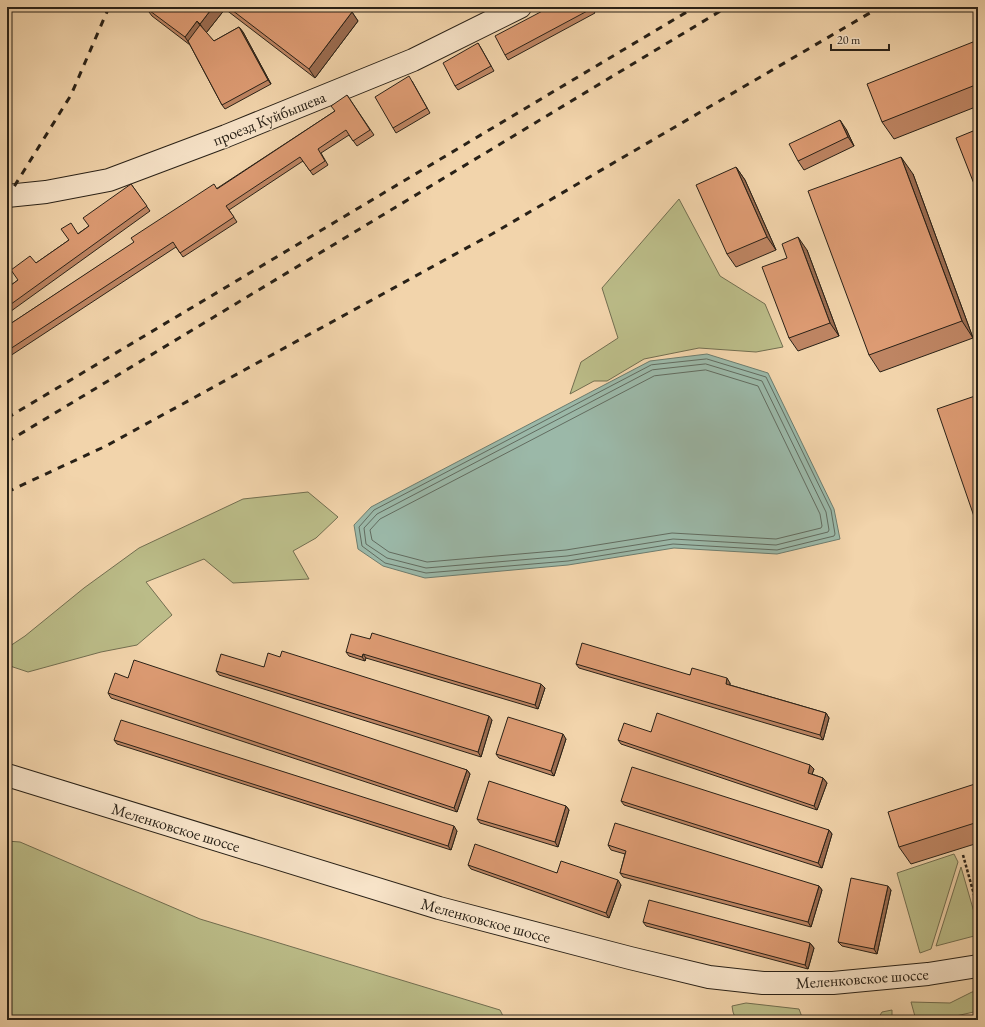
<svg xmlns="http://www.w3.org/2000/svg" width="985" height="1027" font-family="'EB Garamond',serif">
	<style>
		.green { fill: #bbbc88; stroke: #726e50 }
		.water { fill: #9bb8a8; stroke: #6d7c6e }
		.lines { fill: none; stroke-linecap: round; stroke-linejoin: round }
		.shore { stroke: #626c60; stroke-width: 1 }
		.secondary-casing { stroke: #292117; stroke-width: 24 }
		.path { stroke: #292117; stroke-width: 2.5; stroke-dasharray: 3 2; stroke-linecap: butt }
		.secondary { stroke: #f7e3c8; stroke-width: 22 }
		.rail { stroke: #292117; stroke-width: 3; stroke-dasharray: 7 7; stroke-linecap: butt }
		.wall { fill: #be8563; stroke: #292117 }
		.shaded-wall { fill: #9b6c50; stroke: #292117 }
		.building { fill: #dd9b73; stroke: #292117 }
		.labels { text-anchor: middle; stroke-width: 3; stroke-linejoin: round; paint-order: stroke }
		.street-label { font-size: 16px; fill: #292117; stroke: #f7e3c8 }
	</style>
	<rect width="100%" height="100%" fill="#f2d4ab"/>
	<filter id="stains"><feTurbulence type="fractalNoise" baseFrequency=".005" numOctaves="4"/><feColorMatrix values="0 0 0 0 .2 0 0 0 0 .09 0 0 0 0 .02 0 0 0 .5 -.17"/></filter>
	<radialGradient id="worn" r=".72"><stop offset=".6" stop-color="#630" stop-opacity="0"/><stop offset="1" stop-color="#630" stop-opacity=".3"/></radialGradient>
	<!-- green -->
	<path class="green" d="M 679,199 L 720,276 L 765,304 L 783,347 L 756,352 L 699,348 L 644,359 L 607,381 L 594,381 L 570,394 L 581,362 L 618,338 L 602,288 Z
		M 308,492 L 338,517 L 316,538 L 293,551 L 309,579 L 233,583 L 204,559 L 146,582 L 172,615 L 137,645 L 101,652 L 28,672 L 7,665 L 7,648 L 25,636 L 84,588 L 139,548 L 243,499 Z
		M 7,841 L 20,842 L 200,919 L 500,1010 L 505,1020 L 7,1020 Z
		M 954,854 L 958,862 L 931,949 L 920,953 L 897,873 Z
		M 961,867 L 978,926 L 978,935 L 936,946 Z
		M 978,991 L 978,1011 L 956,1016 L 916,1020 L 911,1002 L 950,1003 L 972,992 Z
		M 746,1003 L 799,1009 L 802,1017 L 800,1020 L 736,1020 L 733,1012 L 732,1006 Z
		M 892,1010 L 892,1020 L 877,1020 L 882,1012 Z"/>
	<!-- water -->
	<path class="water" d="M 707,354 L 768,373 L 834,509 L 840,539 L 777,554 L 674,548 L 568,565 L 425,578 L 383,566 L 358,549 L 354,525 L 371,507 L 650,361 Z"/>
	<g class="lines">
		<!-- shore -->
		<path class="shore" d="M 707,359 L 766,377 L 831,510 L 835,534 L 834,536 L 777,550 L 673,544 L 568,561 L 426,573 L 385,563 L 362,546 L 359,527 L 374,510 L 651,365 Z
			M 706,364 L 762,381 L 826,512 L 829,530 L 828,532 L 776,545 L 673,539 L 567,556 L 426,568 L 387,558 L 366,544 L 364,528 L 377,514 L 652,370 Z
			M 706,370 L 758,386 L 820,514 L 822,526 L 821,528 L 776,539 L 672,533 L 566,550 L 427,562 L 389,552 L 372,540 L 370,530 L 380,519 L 654,376 Z"/>
		<defs>
			<path id="secondary" d="M 7,196 L 46,192 L 109,180 L 226,136 L 413,60 L 520,7
				M 7,775 L 439,908 L 630,958 L 709,977 L 763,983 L 833,983 L 928,974 L 978,966"/>
		</defs>
		<!-- secondary casing -->
		<use href="#secondary" class="secondary-casing"/>
		<!-- path -->
		<path class="path" d="M 963,855 L 978,909"/>
		<!-- secondary -->
		<use href="#secondary" class="secondary"/>
		<!-- rail -->
		<path class="rail" d="M 7,198 L 71,95 L 109,7
			M 7,418 L 695,7
			M 7,442 L 727,7
			M 7,492 L 106,446 L 492,234 L 880,7"/>
	</g>
	<!-- wall -->
	<path class="wall" d="M 146,7 L 345,7 L 352,12 L 358,21 L 315,78 L 225,9 L 206,33 L 214,41 L 239,27 L 243,32 L 271,84 L 225,109 L 222,105 L 190,45 L 152,16 L 146,8 Z
		M 550,7 L 591,7 L 595,13 L 508,60 L 505,55 Z
		M 978,40 L 978,106 L 894,139 L 882,122 Z
		M 478,43 L 481,48 L 494,71 L 458,90 L 455,86 Z
		M 412,81 L 430,113 L 396,133 L 393,128 Z
		M 347,95 L 374,135 L 357,146 L 349,135 L 321,153 L 328,165 L 313,175 L 303,161 L 229,210 L 237,222 L 183,257 L 176,247 L 7,358 L 7,326 L 335,111 Z
		M 846,129 L 854,146 L 804,170 L 798,161 Z
		M 736,167 L 745,180 L 776,250 L 736,267 L 727,254 Z
		M 913,174 L 973,338 L 880,372 L 869,355 Z
		M 131,184 L 150,211 L 7,314 L 7,288 L 18,280 L 36,263 L 89,226 Z
		M 807,250 L 839,336 L 798,351 L 789,338 Z
		M 370,639 L 545,688 L 538,709 L 366,658 L 365,661 L 349,656 L 346,652 Z
		M 280,657 L 492,720 L 481,757 L 219,675 L 216,671 L 264,667 Z
		M 576,664 L 690,675 L 730,683 L 730,685 L 826,713 L 829,718 L 823,740 L 579,668 Z
		M 128,678 L 467,770 L 470,774 L 457,812 L 111,698 L 108,693 Z
		M 651,732 L 810,765 L 814,769 L 812,774 L 823,778 L 827,783 L 817,810 L 621,744 L 618,740 Z
		M 566,739 L 554,776 L 499,758 L 496,754 Z
		M 114,740 L 457,831 L 451,850 L 117,744 Z
		M 978,783 L 978,843 L 911,864 L 899,847 Z
		M 621,801 L 829,830 L 832,834 L 822,868 L 624,805 Z
		M 566,806 L 569,810 L 558,847 L 480,823 L 477,819 Z
		M 608,845 L 819,886 L 822,890 L 811,927 L 623,877 L 620,873 L 625,854 L 611,850 Z
		M 468,865 L 557,873 L 621,885 L 609,918 L 471,869 Z
		M 891,890 L 877,954 L 842,946 L 838,942 Z
		M 643,922 L 810,943 L 814,948 L 808,969 L 646,926 Z"/>
	<!-- shaded-wall -->
	<path class="shaded-wall" d="M 213,7 L 223,7 L 225,9 L 206,33 L 200,24 Z
		M 352,12 L 358,21 L 315,78 L 309,69 Z
		M 197,21 L 203,30 L 191,46 L 185,37 Z
		M 239,27 L 243,32 L 271,84 L 268,80 Z
		M 840,120 L 846,129 L 854,146 L 848,137 Z
		M 901,157 L 913,174 L 973,338 L 962,321 Z
		M 736,167 L 745,180 L 776,250 L 767,237 Z
		M 798,237 L 807,250 L 839,336 L 830,323 Z
		M 363,654 L 366,658 L 365,661 L 362,657 Z
		M 727,678 L 730,683 L 729,688 L 726,684 Z
		M 541,684 L 545,688 L 538,709 L 535,705 Z
		M 826,713 L 829,718 L 823,740 L 820,735 Z
		M 489,716 L 492,720 L 481,757 L 478,752 Z
		M 563,734 L 566,739 L 554,776 L 551,771 Z
		M 810,765 L 814,769 L 811,777 L 808,773 Z
		M 467,770 L 470,774 L 457,812 L 454,808 Z
		M 823,778 L 827,783 L 817,810 L 814,806 Z
		M 566,806 L 569,810 L 558,847 L 555,842 Z
		M 454,826 L 457,831 L 451,850 L 448,846 Z
		M 829,830 L 832,834 L 822,868 L 818,863 Z
		M 618,880 L 621,885 L 609,918 L 606,913 Z
		M 819,886 L 822,890 L 811,927 L 808,922 Z
		M 888,886 L 891,890 L 877,954 L 874,949 Z
		M 810,943 L 814,948 L 808,969 L 805,965 Z"/>
	<!-- building -->
	<path class="building" d="M 146,7 L 213,7 L 200,24 L 197,21 L 185,37 L 146,8 Z
		M 228,7 L 345,7 L 352,12 L 309,69 Z
		M 550,7 L 590,7 L 591,9 L 505,55 L 495,36 Z
		M 200,25 L 214,41 L 239,27 L 268,80 L 222,105 L 188,41 Z
		M 978,40 L 978,84 L 882,122 L 867,84 Z
		M 478,43 L 491,66 L 455,86 L 443,63 Z
		M 409,76 L 427,108 L 393,128 L 375,97 Z
		M 347,95 L 370,130 L 353,141 L 346,130 L 318,149 L 325,161 L 310,171 L 300,157 L 226,206 L 234,217 L 180,253 L 173,242 L 7,351 L 7,326 L 134,242 L 131,238 L 214,184 L 217,189 L 335,111 L 331,106 Z
		M 840,120 L 848,137 L 798,161 L 789,144 Z
		M 978,129 L 978,194 L 956,138 Z
		M 901,157 L 962,321 L 869,355 L 808,191 Z
		M 736,167 L 767,237 L 727,254 L 696,185 Z
		M 131,184 L 147,206 L 7,307 L 7,288 L 18,280 L 11,270 L 30,256 L 36,263 L 69,240 L 61,229 L 71,223 L 78,234 L 89,226 L 83,218 Z
		M 798,237 L 830,323 L 789,338 L 762,267 L 787,258 L 782,244 Z
		M 978,395 L 978,528 L 937,409 Z
		M 372,633 L 541,684 L 535,705 L 363,654 L 362,657 L 346,652 L 351,634 L 370,639 Z
		M 582,643 L 690,675 L 692,668 L 727,678 L 726,684 L 826,713 L 820,735 L 576,664 Z
		M 282,651 L 489,716 L 478,752 L 216,671 L 221,654 L 264,667 L 268,653 L 280,657 Z
		M 134,660 L 467,770 L 454,808 L 108,693 L 115,673 L 128,678 Z
		M 657,713 L 810,765 L 808,773 L 823,778 L 814,806 L 618,740 L 624,723 L 651,732 Z
		M 508,717 L 563,734 L 551,771 L 496,754 Z
		M 121,720 L 454,826 L 448,846 L 114,740 Z
		M 632,767 L 829,830 L 818,863 L 621,801 Z
		M 489,781 L 566,806 L 555,842 L 477,819 Z
		M 978,783 L 978,822 L 899,847 L 888,812 Z
		M 615,823 L 819,886 L 808,922 L 620,873 L 626,851 L 608,845 Z
		M 475,844 L 557,873 L 561,861 L 618,880 L 606,913 L 468,865 Z
		M 851,878 L 888,886 L 874,949 L 838,942 Z
		M 649,900 L 810,943 L 805,965 L 643,922 Z"/>
	<g class="labels">
		<!-- street labels -->
		<g class="street-label">
			<text transform="translate(269 118) rotate(-22)" y="6">проезд Куйбышева</text>
			<text transform="translate(176 827) rotate(17)" y="6">Меленковское шоссе</text>
			<text transform="translate(486 920) rotate(15)" y="6">Меленковское шоссе</text>
			<text transform="translate(862 978) rotate(-4)" y="6">Меленковское шоссе</text>
		</g>
	</g>
	<!-- margin -->
	<rect width="985" height="1027" fill="none" stroke="#f2d4ab" stroke-width="24"/>
	<rect x="8" y="8" width="969" height="1011" fill="none" stroke="#292117" stroke-width="2"/>
	<rect x="12" y="12" width="961" height="1003" fill="none" stroke="#292117"/>
	<!-- scale -->
	<path d="M831 44v6h58v-6" fill="none" stroke="#292117" stroke-width="2"/>
	<text x="837" y="44" font-size="12" fill="#292117" stroke="#f7e3c8" stroke-width="3" paint-order="stroke">20 m</text>
	<rect width="100%" height="100%" filter="url(#stains)"/>
	<rect width="100%" height="100%" fill="url(#worn)"/>
</svg>
